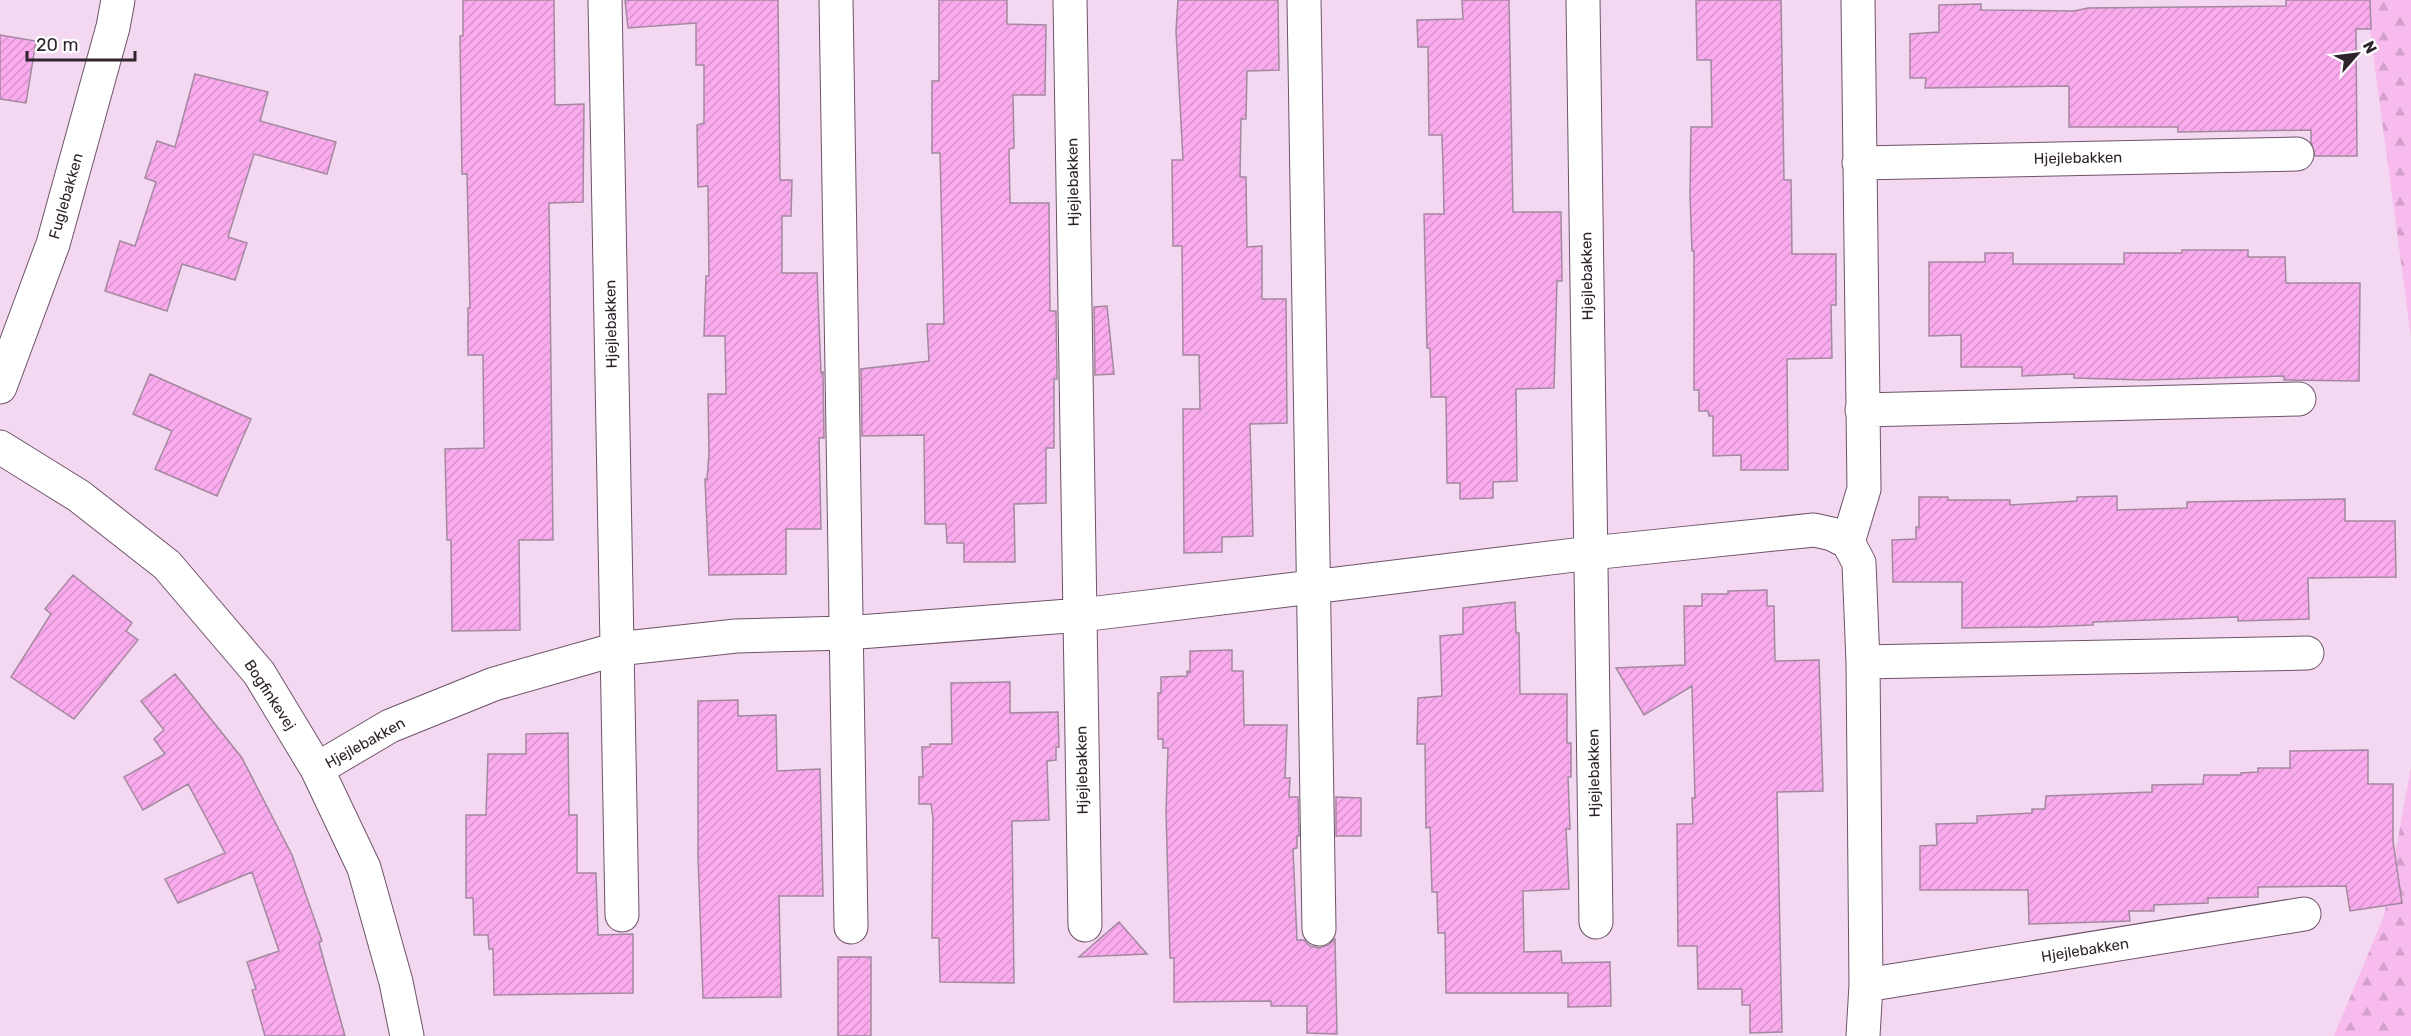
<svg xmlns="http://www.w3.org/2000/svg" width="2411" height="1036" font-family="Rubik,sans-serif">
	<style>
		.forest { fill: url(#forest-firs) }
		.building { fill: url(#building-hatch); stroke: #a3899f; stroke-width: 1.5 }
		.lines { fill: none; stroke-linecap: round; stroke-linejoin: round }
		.minor-casing { stroke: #6d5469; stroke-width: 35 }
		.minor { stroke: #fff; stroke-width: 33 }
		.labels { text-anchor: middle; stroke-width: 4.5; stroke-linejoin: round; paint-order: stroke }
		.street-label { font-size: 15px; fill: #2f242d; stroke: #fff }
	</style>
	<defs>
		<pattern id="forest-firs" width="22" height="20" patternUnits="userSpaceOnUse" patternTransform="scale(1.5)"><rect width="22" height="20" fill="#f7bbee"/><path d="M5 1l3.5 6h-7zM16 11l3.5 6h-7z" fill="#d4a1cc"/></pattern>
		<pattern id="building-hatch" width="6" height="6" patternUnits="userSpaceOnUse" patternTransform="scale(1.5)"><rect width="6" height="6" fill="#f9abee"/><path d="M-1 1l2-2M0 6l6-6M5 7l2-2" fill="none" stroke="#d693cc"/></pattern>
	</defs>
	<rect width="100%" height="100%" fill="#f4d7f0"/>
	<!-- forest -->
	<path class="forest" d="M 2366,0 L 2411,0 L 2411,337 Z
		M 2411,767 L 2411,1036 L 2334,1036 L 2384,916 Z"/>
	<!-- building -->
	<path class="building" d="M 463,0 L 554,0 L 555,105 L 584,104 L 583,202 L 549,203 L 553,540 L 519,540 L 520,630 L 452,631 L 451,540 L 447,540 L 445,449 L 484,448 L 483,355 L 468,355 L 468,308 L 470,308 L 467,174 L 462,174 L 460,36 L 463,36 Z
		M 625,0 L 778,0 L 780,180 L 792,180 L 791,216 L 782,216 L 782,273 L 817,273 L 821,373 L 823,372 L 824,438 L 819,438 L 821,529 L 786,529 L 786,574 L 709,575 L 705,479 L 707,479 L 709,454 L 708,394 L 726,394 L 725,336 L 704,336 L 706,276 L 709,276 L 708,186 L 698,187 L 697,125 L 704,123 L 704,65 L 696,65 L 696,23 L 628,28 Z
		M 939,0 L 1007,0 L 1007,24 L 1046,25 L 1045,95 L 1013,95 L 1014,148 L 1009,149 L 1010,203 L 1049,203 L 1050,311 L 1056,311 L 1057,379 L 1054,379 L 1054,448 L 1046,448 L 1046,503 L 1014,504 L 1015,562 L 964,562 L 964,543 L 947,543 L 946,524 L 925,524 L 924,435 L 862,436 L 861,369 L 929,361 L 927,324 L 944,324 L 940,153 L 932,153 L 932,81 L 939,81 Z
		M 1178,0 L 1278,0 L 1279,70 L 1247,71 L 1246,119 L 1241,119 L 1240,177 L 1246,177 L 1247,247 L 1262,246 L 1262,299 L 1286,299 L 1287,423 L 1250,424 L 1253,536 L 1222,537 L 1222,552 L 1184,553 L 1183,409 L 1200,409 L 1199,355 L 1183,355 L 1182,246 L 1173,246 L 1172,160 L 1183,160 L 1176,31 Z
		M 1462,0 L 1509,0 L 1513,212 L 1561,212 L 1562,281 L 1557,281 L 1554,388 L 1516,389 L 1517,481 L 1493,482 L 1493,498 L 1460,499 L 1460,483 L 1447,483 L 1446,397 L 1431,397 L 1430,348 L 1427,348 L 1424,214 L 1444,214 L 1443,166 L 1442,135 L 1429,135 L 1428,47 L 1418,47 L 1417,20 L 1463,19 Z
		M 1696,0 L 1781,0 L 1784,180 L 1791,180 L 1792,254 L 1836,254 L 1836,305 L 1831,305 L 1832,358 L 1787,359 L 1788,470 L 1741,470 L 1741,455 L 1713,456 L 1713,416 L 1709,416 L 1708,411 L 1699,411 L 1699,390 L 1694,390 L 1694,251 L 1692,251 L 1690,196 L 1691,127 L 1712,127 L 1711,60 L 1697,60 Z
		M 2286,0 L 2370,0 L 2371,29 L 2356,29 L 2357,156 L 2315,156 L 2311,142 L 2311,130 L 2178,132 L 2178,127 L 2069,127 L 2069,86 L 1925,88 L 1926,78 L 1910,78 L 1910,34 L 1939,32 L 1939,5 L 1981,4 L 1981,10 L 2074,11 L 2088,8 L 2286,6 Z
		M 0,35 L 36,41 L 26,103 L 0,99 Z
		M 195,74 L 268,92 L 260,121 L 336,142 L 327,174 L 254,154 L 228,237 L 247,243 L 235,280 L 182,264 L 167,311 L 105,291 L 120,241 L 135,246 L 156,182 L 145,178 L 157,141 L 175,147 Z
		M 2182,250 L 2248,250 L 2248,257 L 2285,257 L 2286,283 L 2360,283 L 2359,381 L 2284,380 L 2284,376 L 2144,380 L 2074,378 L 2074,374 L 2022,376 L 2022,367 L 1961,367 L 1961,335 L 1929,336 L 1929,262 L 1985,262 L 1985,253 L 2013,253 L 2013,264 L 2124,264 L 2124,253 L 2182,253 Z
		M 1107,306 L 1114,374 L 1095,375 L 1094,307 Z
		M 150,374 L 251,419 L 217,496 L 155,469 L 172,431 L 133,414 Z
		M 2117,496 L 2117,510 L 2187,508 L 2187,502 L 2345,499 L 2345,521 L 2395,521 L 2396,577 L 2308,578 L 2309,619 L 2238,621 L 2238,617 L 2093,622 L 2093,625 L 2042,627 L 1962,628 L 1962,582 L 1893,582 L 1892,540 L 1916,539 L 1916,527 L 1919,527 L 1919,497 L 1948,497 L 1948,500 L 2010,500 L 2010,505 L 2077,501 L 2077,497 Z
		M 73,575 L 132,623 L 126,631 L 138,640 L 74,719 L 11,677 L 51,614 L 45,609 Z
		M 1767,590 L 1767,606 L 1774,606 L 1775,661 L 1819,660 L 1823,791 L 1777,792 L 1782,1032 L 1750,1033 L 1750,1005 L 1742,1005 L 1742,989 L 1698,989 L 1697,946 L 1678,946 L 1677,824 L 1693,824 L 1692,798 L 1695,798 L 1692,686 L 1644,715 L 1616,668 L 1685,665 L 1684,606 L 1702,606 L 1702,594 L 1728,594 L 1728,591 Z
		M 1515,602 L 1516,633 L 1519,633 L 1520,694 L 1567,694 L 1567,743 L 1571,743 L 1571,777 L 1568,777 L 1570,829 L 1566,829 L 1569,889 L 1523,891 L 1524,952 L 1561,951 L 1562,963 L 1610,962 L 1611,1006 L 1568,1007 L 1568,993 L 1446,993 L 1445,933 L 1438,933 L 1437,892 L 1432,892 L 1430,827 L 1426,828 L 1425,744 L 1417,744 L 1418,698 L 1442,696 L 1440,636 L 1463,634 L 1463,608 Z
		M 1232,650 L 1232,671 L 1243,671 L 1244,725 L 1287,725 L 1285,778 L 1290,778 L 1289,797 L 1298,797 L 1299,836 L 1297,836 L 1297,848 L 1293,849 L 1297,940 L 1304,940 L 1310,946 L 1319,948 L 1328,945 L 1335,939 L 1337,1034 L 1307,1033 L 1307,1006 L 1271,1006 L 1271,1001 L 1174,1002 L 1174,958 L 1170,958 L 1166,812 L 1168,748 L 1163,748 L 1163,739 L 1158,739 L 1158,693 L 1161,693 L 1161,677 L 1187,676 L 1187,671 L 1190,672 L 1190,651 Z
		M 175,674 L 242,758 L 292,855 L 322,941 L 319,943 L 345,1036 L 265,1036 L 252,990 L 256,989 L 247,962 L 279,951 L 252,872 L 178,903 L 165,879 L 225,853 L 188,784 L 143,810 L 124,777 L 165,754 L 154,739 L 164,730 L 141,701 Z
		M 1010,682 L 1010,713 L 1058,712 L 1059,747 L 1056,747 L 1056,760 L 1047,761 L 1049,820 L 1012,821 L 1014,983 L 940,982 L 939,938 L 932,938 L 933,818 L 931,804 L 919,804 L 919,777 L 923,777 L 922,747 L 930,747 L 930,744 L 952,744 L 951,683 Z
		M 738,700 L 738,716 L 776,715 L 777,771 L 820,769 L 823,896 L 779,896 L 781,997 L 703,998 L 698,855 L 698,701 Z
		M 568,733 L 569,815 L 577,815 L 577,873 L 596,873 L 598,935 L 633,934 L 633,993 L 494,995 L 493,949 L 489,949 L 488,935 L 474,935 L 473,898 L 466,898 L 466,815 L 486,815 L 488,754 L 526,754 L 526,734 Z
		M 2368,750 L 2368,784 L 2393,784 L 2393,841 L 2402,903 L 2350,911 L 2346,886 L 2258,887 L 2258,897 L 2208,898 L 2208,903 L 2154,905 L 2154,911 L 2129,911 L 2130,921 L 2029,924 L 2028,890 L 1920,890 L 1920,846 L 1937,845 L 1936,824 L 1977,823 L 1977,816 L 2032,813 L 2032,809 L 2045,809 L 2046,796 L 2152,792 L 2152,785 L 2203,784 L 2204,775 L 2241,775 L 2241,773 L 2258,772 L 2258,768 L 2290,768 L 2290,751 Z
		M 1336,797 L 1361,798 L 1361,836 L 1336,836 Z
		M 1119,922 L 1147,954 L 1079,957 Z
		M 838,957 L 871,957 L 871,1036 L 838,1036 Z"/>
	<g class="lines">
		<defs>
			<path id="minor" d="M 605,0 L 622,915
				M 836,0 L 851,927
				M 1070,0 L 1085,925
				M 1304,0 L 1319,929
				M 1583,0 L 1596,922
				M 1859,163 L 2297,154
				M 0,387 L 53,244 L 113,27 L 118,0
				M 1862,410 L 2299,399
				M 0,447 L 79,496 L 167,565 L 259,673 L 317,769 L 364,868 L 396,982 L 407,1036
				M 1848,542 L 1864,489 L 1858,0
				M 1863,662 L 2307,653
				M 317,769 L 390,726 L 494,684 L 617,649 L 736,636 L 846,633 L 1081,615 L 1591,553 L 1814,530 L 1832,534 L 1848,542 L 1859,563 L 1863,662 L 1866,985 L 1863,1036
				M 1866,985 L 2304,914"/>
		</defs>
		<!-- minor casing -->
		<use href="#minor" class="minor-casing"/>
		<!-- minor -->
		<use href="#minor" class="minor"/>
	</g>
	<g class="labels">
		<!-- street labels -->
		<g class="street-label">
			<text transform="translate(2078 158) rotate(-1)" y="5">Hjejlebakken</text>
			<text transform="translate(1073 182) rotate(-91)" y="5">Hjejlebakken</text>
			<text transform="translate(66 196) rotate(-74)" y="5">Fuglebakken</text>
			<text transform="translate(1587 276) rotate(-91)" y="5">Hjejlebakken</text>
			<text transform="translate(611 324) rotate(-91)" y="5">Hjejlebakken</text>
			<text transform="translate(270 695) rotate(57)" y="5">Bogfinkevej</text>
			<text transform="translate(365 743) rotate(-29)" y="5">Hjejlebakken</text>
			<text transform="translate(1082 770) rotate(-91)" y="5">Hjejlebakken</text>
			<text transform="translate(1594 773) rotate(-91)" y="5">Hjejlebakken</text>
			<text transform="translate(2085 950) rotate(-9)" y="5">Hjejlebakken</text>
		</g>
	</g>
	<!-- north arrow -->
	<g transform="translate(2357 54) rotate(62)" stroke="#ffffff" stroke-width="4.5" paint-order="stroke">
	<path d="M0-4.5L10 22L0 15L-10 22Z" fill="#2f242d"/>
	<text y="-9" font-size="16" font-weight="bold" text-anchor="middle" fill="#2f242d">N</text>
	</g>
	<!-- scale -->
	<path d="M27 51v9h108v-9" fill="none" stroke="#2f242d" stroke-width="3"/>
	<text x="36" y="51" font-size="18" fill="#2f242d" stroke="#ffffff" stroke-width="4.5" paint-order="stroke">20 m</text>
</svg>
